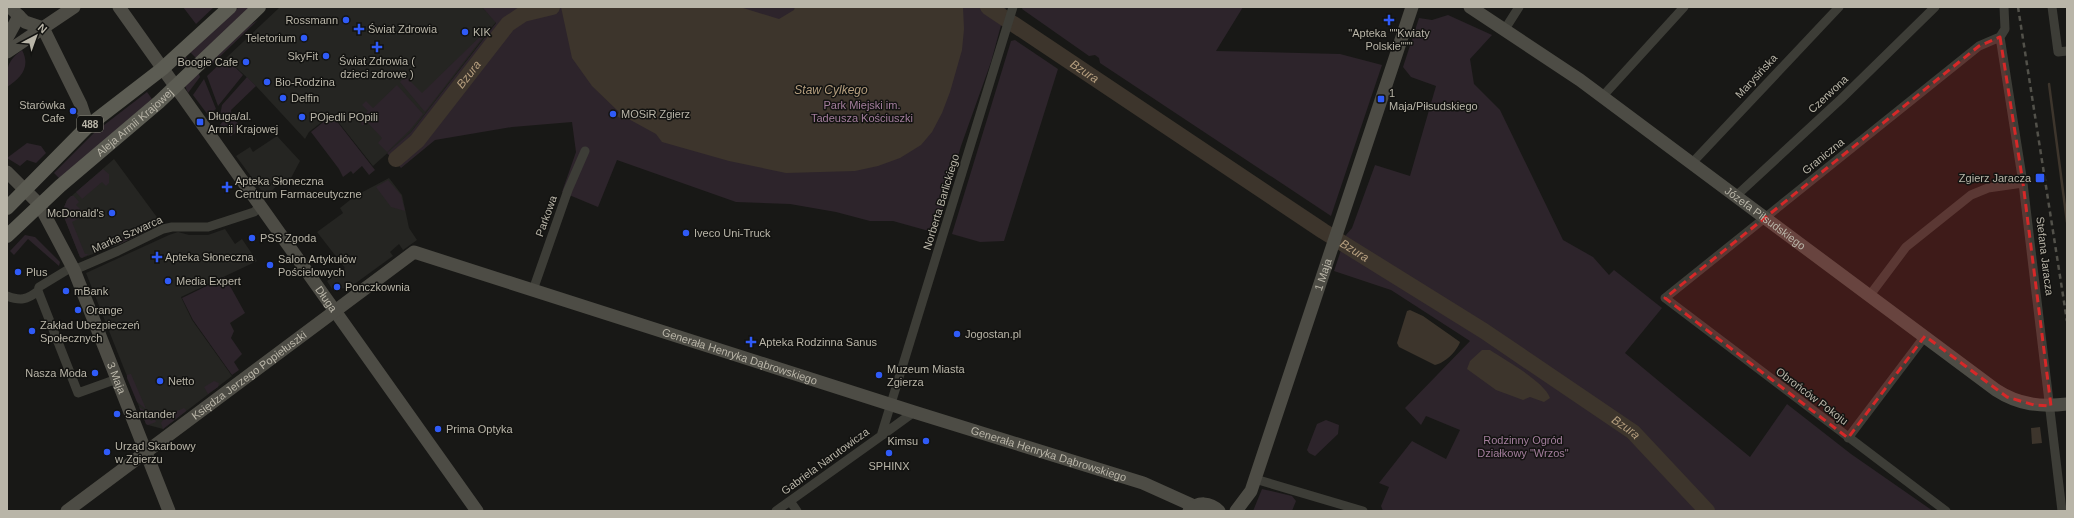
<svg xmlns="http://www.w3.org/2000/svg" width="2074" height="518" font-family="Arial,sans-serif">
	<style>
		.built { fill: #252522 }
		.green { fill: #2d242b }
		.water { fill: #3d352c }
		.lines { fill: none; stroke-linecap: round; stroke-linejoin: round }
		.stream { stroke: #3d352c; stroke-width: 2.5 }
		.river { stroke: #3d352c; stroke-width: 16 }
		.street { stroke: #3d3d37; stroke-width: 9 }
		.secondary { stroke: #4d4c45; stroke-width: 13 }
		.primary { stroke: #5c5c53; stroke-width: 14 }
		.rail { stroke: #52514a; stroke-width: 2.5; stroke-dasharray: 5 4; stroke-linecap: butt }
		.marked { fill: #d62828; fill-opacity: 0.2; stroke: #d62828; stroke-width: 3; stroke-dasharray: 8 5; stroke-linejoin: round }
		.poi-dot { fill: #2f5bf8; stroke: #131311; stroke-width: 1.5 }
		.labels { text-anchor: middle; stroke-width: 3; stroke-linejoin: round; paint-order: stroke }
		.shield { fill: #131311; stroke: #87847b; stroke-width: 1 }
		.shield-label { font-size: 10px; font-weight: bold; fill: #b9b5a8 }
		.poi-label { font-size: 11px; fill: #b9b5a8; stroke: #131311; text-anchor: start }
		.street-label { font-size: 11px; fill: #b9b5a8; stroke: #131311 }
		.park-label { font-size: 11px; fill: #a47e9d; stroke: #131311 }
		.water-label { font-size: 12px; font-style: italic; fill: #b59e7e; stroke: #131311 }
	</style>
	<rect width="100%" height="100%" fill="#181816"/>
	<!-- built -->
	<path class="built" d="M 280,7 L 482,7 L 496,22 L 411,132 L 373,166 L 332,114 L 309,132 L 305,139 L 256,86 L 226,58 Z
		M 277,136 L 300,161 L 291,178 L 287,182 L 284,178 L 266,197 L 236,156 L 250,147 L 253,152 Z
		M 114,159 L 162,224 L 118,245 L 82,258 L 80,257 L 62,212 L 67,200 Z
		M 389,178 L 402,195 L 409,228 L 417,240 L 403,250 L 399,244 L 390,252 L 393,256 L 349,288 L 332,289 L 327,281 L 345,268 L 317,232 L 343,213 L 340,208 L 355,196 Z
		M 225,229 L 235,244 L 242,239 L 257,261 L 181,297 L 192,320 L 232,376 L 163,429 L 148,425 L 146,424 L 86,273 L 169,235 L 178,232 L 189,235 L 208,235 Z"/>
	<!-- green -->
	<path class="green" d="M 183,7 L 214,7 L 196,24 Z
		M 239,7 L 250,7 L 196,58 L 190,52 Z
		M 482,7 L 1006,7 L 991,62 L 961,146 L 936,233 L 893,221 L 870,221 L 836,212 L 790,204 L 736,202 L 617,160 L 598,207 L 562,192 L 576,152 L 572,122 L 512,127 L 435,140 L 401,168 L 387,153 L 411,132 L 496,23 Z
		M 1023,7 L 1243,7 L 1216,51 L 1340,54 L 1382,65 L 1331,216 L 1100,63 L 1099,58 L 1095,55 L 1089,56 L 1022,9 Z
		M 1448,15 L 1492,35 L 1470,59 L 1474,84 L 1500,110 L 1563,240 L 1593,257 L 1609,275 L 1614,270 L 1662,308 L 1625,353 L 1750,457 L 1787,404 L 1851,454 L 1933,511 L 1383,511 L 1381,506 L 1389,487 L 1379,483 L 1412,441 L 1446,459 L 1460,430 L 1426,416 L 1421,425 L 1405,408 L 1470,341 L 1391,290 L 1334,271 L 1346,235 L 1352,228 L 1375,165 L 1410,176 L 1436,86 L 1411,77 L 1403,67 L 1419,18 L 1432,20 Z
		M 258,20 L 209,67 L 205,65 L 247,27 Z
		M 493,24 L 425,112 L 400,82 L 405,76 L 422,93 Z
		M 1015,40 L 1058,69 L 1004,241 L 980,242 L 952,234 L 1011,41 Z
		M 22,50 C 31,67 21,78 7,87 C 7,68 6,62 22,50 Z
		M 185,56 L 191,63 L 182,68 L 180,65 Z
		M 226,58 L 243,75 L 218,106 L 207,76 Z
		M 198,72 L 200,77 L 188,93 L 185,86 Z
		M 247,77 L 256,86 L 231,110 L 231,115 L 242,128 L 231,136 L 220,125 L 226,118 L 223,113 L 220,116 L 222,105 Z
		M 204,79 L 216,109 L 208,115 L 193,95 Z
		M 397,85 L 423,114 L 410,130 L 387,152 L 378,143 L 382,138 L 367,122 L 362,126 L 360,119 L 368,111 L 362,105 L 366,101 L 373,108 Z
		M 147,92 L 152,99 L 60,179 L 54,173 L 95,132 Z
		M 332,115 L 375,170 L 369,175 L 362,166 L 353,174 L 351,171 L 343,177 L 339,169 L 311,132 Z
		M 27,143 L 41,146 L 46,153 L 36,163 L 27,160 L 20,166 L 7,158 Z
		M 103,169 L 109,174 L 109,183 L 106,186 L 102,182 L 82,199 L 76,192 Z
		M 388,180 L 401,195 L 405,211 L 391,207 L 376,187 Z
		M 71,196 L 74,196 L 79,202 L 76,205 L 84,213 L 82,217 L 72,222 L 85,254 L 89,254 L 82,258 L 80,257 L 62,212 L 67,200 Z
		M 138,227 L 141,227 L 146,231 L 120,244 L 119,241 Z
		M 25,235 L 35,237 L 60,262 L 59,266 L 28,239 L 14,255 L 10,251 Z
		M 225,277 L 245,313 L 230,323 L 234,331 L 231,338 L 242,354 L 234,362 L 239,370 L 232,375 L 193,320 L 182,298 Z
		M 130,374 L 131,374 L 146,409 L 137,402 L 127,378 L 127,375 Z
		M 214,381 L 219,383 L 218,387 L 208,394 L 204,387 Z
		M 139,407 L 146,411 L 151,421 L 155,419 L 156,422 L 148,425 L 146,424 Z
		M 184,408 L 186,410 L 186,411 L 163,429 L 161,423 L 166,416 Z
		M 1326,420 L 1339,425 L 1338,434 L 1315,456 L 1309,453 L 1307,450 L 1317,424 Z
		M 1262,489 L 1292,496 L 1296,501 L 1292,511 L 1253,511 Z"/>
	<!-- water -->
	<path class="water" d="M 561,7 L 740,7 L 779,19 L 794,10 L 795,7 L 963,7 L 964,29 L 962,50 L 950,92 L 942,113 L 932,132 L 921,145 L 900,158 L 878,166 L 855,171 L 786,173 L 729,161 L 662,142 L 656,134 L 625,117 L 623,120 L 617,116 L 619,112 L 592,86 L 572,58 Z
		M 1410,310 L 1423,316 L 1460,342 C 1457,351 1445,363 1435,365 L 1399,347 L 1397,343 L 1407,311 Z
		M 1482,350 L 1490,350 C 1505,360 1545,382 1550,398 L 1544,402 L 1530,397 L 1523,400 L 1496,390 L 1467,369 L 1470,361 Z
		M 2040,427 L 2042,443 L 2032,444 L 2031,428 Z"/>
	<g class="lines">
		<!-- stream -->
		<path class="stream" d="M 2049,84 L 2067,222"/>
		<!-- river -->
		<g class="river">
			<path id="s1" d="M 988,7 L 1323,231 L 1484,331 L 1633,432 L 1707,511"/>
			<path id="s2" d="M 396,159 L 417,141 L 508,24 L 523,14 L 552,7"/>
		</g>
		<!-- street -->
		<path class="street" d="M 2004,7 L 2005,29 L 2000,37 L 2023,183 L 2062,511
			M 2052,7 L 2058,52 L 2067,51
			M 1505,29 L 1519,7
			M 1602,97 L 1684,7
			M 1692,163 L 1839,7
			M 1736,196 L 1841,99 L 1935,7
			M 72,267 L 39,287 L 38,291 L 78,393 L 117,379
			M 74,270 L 118,251 L 163,229 L 172,227 L 208,227 L 254,212 L 260,207
			M 533,290 L 568,190 L 585,151
			M 1870,295 L 1906,247 L 1971,195 L 1988,188 L 2023,183
			M 7,296 C 20,301 27,300 38,291
			M 881,436 L 914,412
			M 1848,438 L 1925,336
			M 1255,479 L 1363,511
			M 790,501 L 797,511
			M 776,511 L 881,436 L 1013,7
			M 1946,511 L 1665,298 L 1979,46 L 2000,37"/>
		<!-- secondary -->
		<g class="secondary">
			<path d="M 10,7 L 25,22 L 43,28 L 81,105 L 88,126"/>
			<path id="s3" d="M 119,7 L 477,511"/>
			<path id="s4" d="M 1470,7 L 1580,80 L 1996,390 C 2019,405 2041,407 2067,404"/>
			<path d="M 7,38 L 19,16"/>
			<path d="M 7,52 L 74,7"/>
			<path id="s5" d="M 7,172 L 39,204 L 74,270 L 169,511"/>
			<path id="s6" d="M 67,511 L 414,252 L 914,412 L 1143,483 L 1194,506"/>
			<path d="M 1189,511 C 1198,501 1210,502 1219,511"/>
			<path id="s7" d="M 1236,511 L 1251,491 L 1412,7"/>
		</g>
		<!-- primary -->
		<g class="primary">
			<path d="M 7,208 L 88,126 L 162,69 L 230,7"/>
			<path id="s8" d="M 7,236 L 60,186 L 159,102 L 259,7"/>
		</g>
		<!-- rail -->
		<path class="rail" d="M 2018,7 L 2067,321"/>
	</g>
	<!-- marked area -->
	<path class="marked" d="M 2000,37 L 2023,183 L 2051,406 L 2034,405 L 2007,397 L 1925,336 L 1848,438 L 1665,298 L 1979,46 Z"/>
	<!-- markers -->
	<g class="poi-dot">
		<circle cx="346" cy="20" r="4"/>
		<path d="M1387 14h4v4h4v4h-4v4h-4v-4h-4v-4h4z"/>
		<path d="M357 23h4v4h4v4h-4v4h-4v-4h-4v-4h4z"/>
		<circle cx="465" cy="32" r="4"/>
		<circle cx="304" cy="38" r="4"/>
		<path d="M375 41h4v4h4v4h-4v4h-4v-4h-4v-4h4z"/>
		<circle cx="326" cy="56" r="4"/>
		<circle cx="246" cy="62" r="4"/>
		<circle cx="267" cy="82" r="4"/>
		<circle cx="283" cy="98" r="4"/>
		<rect x="1377" y="95" width="8" height="8" rx="2"/>
		<circle cx="73" cy="111" r="4"/>
		<circle cx="613" cy="114" r="4"/>
		<circle cx="302" cy="117" r="4"/>
		<rect x="196" y="118" width="8" height="8" rx="2"/>
		<rect x="2035" y="173" width="10" height="10" rx="2"/>
		<path d="M225 181h4v4h4v4h-4v4h-4v-4h-4v-4h4z"/>
		<circle cx="112" cy="213" r="4"/>
		<circle cx="686" cy="233" r="4"/>
		<circle cx="252" cy="238" r="4"/>
		<path d="M155 251h4v4h4v4h-4v4h-4v-4h-4v-4h4z"/>
		<circle cx="270" cy="265" r="4"/>
		<circle cx="18" cy="272" r="4"/>
		<circle cx="168" cy="281" r="4"/>
		<circle cx="337" cy="287" r="4"/>
		<circle cx="66" cy="291" r="4"/>
		<circle cx="78" cy="310" r="4"/>
		<circle cx="32" cy="331" r="4"/>
		<circle cx="957" cy="334" r="4"/>
		<path d="M749 336h4v4h4v4h-4v4h-4v-4h-4v-4h4z"/>
		<circle cx="95" cy="373" r="4"/>
		<circle cx="879" cy="375" r="4"/>
		<circle cx="160" cy="381" r="4"/>
		<circle cx="117" cy="414" r="4"/>
		<circle cx="438" cy="429" r="4"/>
		<circle cx="926" cy="441" r="4"/>
		<circle cx="107" cy="452" r="4"/>
		<circle cx="889" cy="453" r="4"/>
	</g>
	<g class="labels">
		<!-- shield labels -->
		<rect class="shield" x="77" y="116" width="26" height="16" rx="3"/>
		<g class="shield-label">
			<text x="90" y="128">488</text>
		</g>
		<!-- poi labels -->
		<g class="poi-label">
			<text x="338" y="24" text-anchor="end">Rossmann</text>
			<text x="368" y="33">Świat Zdrowia</text>
			<text x="473" y="36">KIK</text>
			<text x="1389" y="37" text-anchor="middle">"Apteka ""Kwiaty<tspan x="1389" dy="13">Polskie"""</tspan></text>
			<text x="296" y="42" text-anchor="end">Teletorium</text>
			<text x="318" y="60" text-anchor="end">SkyFit</text>
			<text x="377" y="65" text-anchor="middle">Świat Zdrowia (<tspan x="377" dy="13">dzieci zdrowe )</tspan></text>
			<text x="238" y="66" text-anchor="end">Boogie Cafe</text>
			<text x="275" y="86">Bio-Rodzina</text>
			<text x="1389" y="97">1<tspan x="1389" dy="13">Maja/Piłsudskiego</tspan></text>
			<text x="291" y="102">Delfin</text>
			<text x="65" y="109" text-anchor="end">Starówka<tspan x="65" dy="13">Cafe</tspan></text>
			<text x="621" y="118">MOSiR Zgierz</text>
			<text x="208" y="120">Długa/al.<tspan x="208" dy="13">Armii Krajowej</tspan></text>
			<text x="310" y="121">POjedli POpili</text>
			<text x="2031" y="182" text-anchor="end">Zgierz Jaracza</text>
			<text x="235" y="185">Apteka Słoneczna<tspan x="235" dy="13">Centrum Farmaceutyczne</tspan></text>
			<text x="104" y="217" text-anchor="end">McDonald's</text>
			<text x="694" y="237">Iveco Uni-Truck</text>
			<text x="260" y="242">PSS Zgoda</text>
			<text x="165" y="261">Apteka Słoneczna</text>
			<text x="278" y="263">Salon Artykułów<tspan x="278" dy="13">Pościelowych</tspan></text>
			<text x="26" y="276">Plus</text>
			<text x="176" y="285">Media Expert</text>
			<text x="345" y="291">Ponczkownia</text>
			<text x="74" y="295">mBank</text>
			<text x="86" y="314">Orange</text>
			<text x="40" y="329">Zakład Ubezpieczeń<tspan x="40" dy="13">Społecznych</tspan></text>
			<text x="965" y="338">Jogostan.pl</text>
			<text x="759" y="346">Apteka Rodzinna Sanus</text>
			<text x="887" y="373">Muzeum Miasta<tspan x="887" dy="13">Zgierza</tspan></text>
			<text x="87" y="377" text-anchor="end">Nasza Moda</text>
			<text x="168" y="385">Netto</text>
			<text x="125" y="418">Santander</text>
			<text x="446" y="433">Prima Optyka</text>
			<text x="918" y="445" text-anchor="end">Kimsu</text>
			<text x="115" y="450">Urząd Skarbowy<tspan x="115" dy="13">w Zgierzu</tspan></text>
			<text x="889" y="470" text-anchor="middle">SPHINX</text>
		</g>
		<!-- street labels -->
		<g class="street-label">
			<text transform="translate(1756 76) rotate(-47)" y="4">Marysińska</text>
			<text transform="translate(1828 94) rotate(-43)" y="4">Czerwona</text>
			<text dy="4" stroke="none"><textPath href="#s8" startOffset="171">Aleja Armii Krajowej</textPath></text>
			<text transform="translate(1823 156) rotate(-39)" y="4">Graniczna</text>
			<text transform="translate(941 202) rotate(-73)" y="4">Norberta Barlickiego</text>
			<text transform="translate(546 216) rotate(-70)" y="4">Parkowa</text>
			<text dy="4" stroke="none"><textPath href="#s4" startOffset="363">Józefa Piłsudskiego</textPath></text>
			<text transform="translate(127 234) rotate(-24)" y="4">Marka Szwarca</text>
			<text transform="translate(2045 256) rotate(83)" y="4">Stefana Jaracza</text>
			<text dy="4" stroke="none"><textPath href="#s7" startOffset="253">1 Maja</textPath></text>
			<text dy="4" stroke="none"><textPath href="#s3" startOffset="358">Długa</textPath></text>
			<text dy="4" stroke="none"><textPath href="#s6" startOffset="775">Generała Henryka Dąbrowskiego</textPath></text>
			<text dy="4" stroke="none"><textPath href="#s6" startOffset="227">Księdza Jerzego Popiełuszki</textPath></text>
			<text dy="4" stroke="none"><textPath href="#s5" startOffset="236">3 Maja</textPath></text>
			<text transform="translate(1812 396) rotate(37)" y="4">Obrońców Pokoju</text>
			<text dy="4" stroke="none"><textPath href="#s6" startOffset="1099">Generała Henryka Dąbrowskiego</textPath></text>
			<text transform="translate(825 461) rotate(-36)" y="4">Gabriela Narutowicza</text>
		</g>
		<!-- park labels -->
		<g class="park-label">
			<text x="862" y="109">Park Miejski im.<tspan x="862" dy="13">Tadeusza Kościuszki</tspan></text>
			<text x="1523" y="444">Rodzinny Ogród<tspan x="1523" dy="13">Działkowy "Wrzos"</tspan></text>
		</g>
		<!-- water labels -->
		<g class="water-label">
			<text dy="4" stroke="none"><textPath href="#s1" startOffset="116">Bzura</textPath></text>
			<text dy="4" stroke="none"><textPath href="#s2" startOffset="112">Bzura</textPath></text>
			<text x="831" y="94">Staw Cylkego</text>
			<text dy="4" stroke="none"><textPath href="#s1" startOffset="440">Bzura</textPath></text>
			<text dy="4" stroke="none"><textPath href="#s1" startOffset="764">Bzura</textPath></text>
		</g>
	</g>
	<!-- border -->
	<rect width="2074" height="518" fill="none" stroke="#b9b5a8" stroke-width="16"/>
	<!-- north arrow -->
	<g transform="translate(36 36) rotate(41)" stroke="#131311" stroke-width="3" paint-order="stroke">
	<path d="M0-3L7 15L0 10L-7 15Z" fill="#b9b5a8"/>
	<text y="-6" font-size="11" font-weight="bold" text-anchor="middle" fill="#b9b5a8">N</text>
	</g>
</svg>
